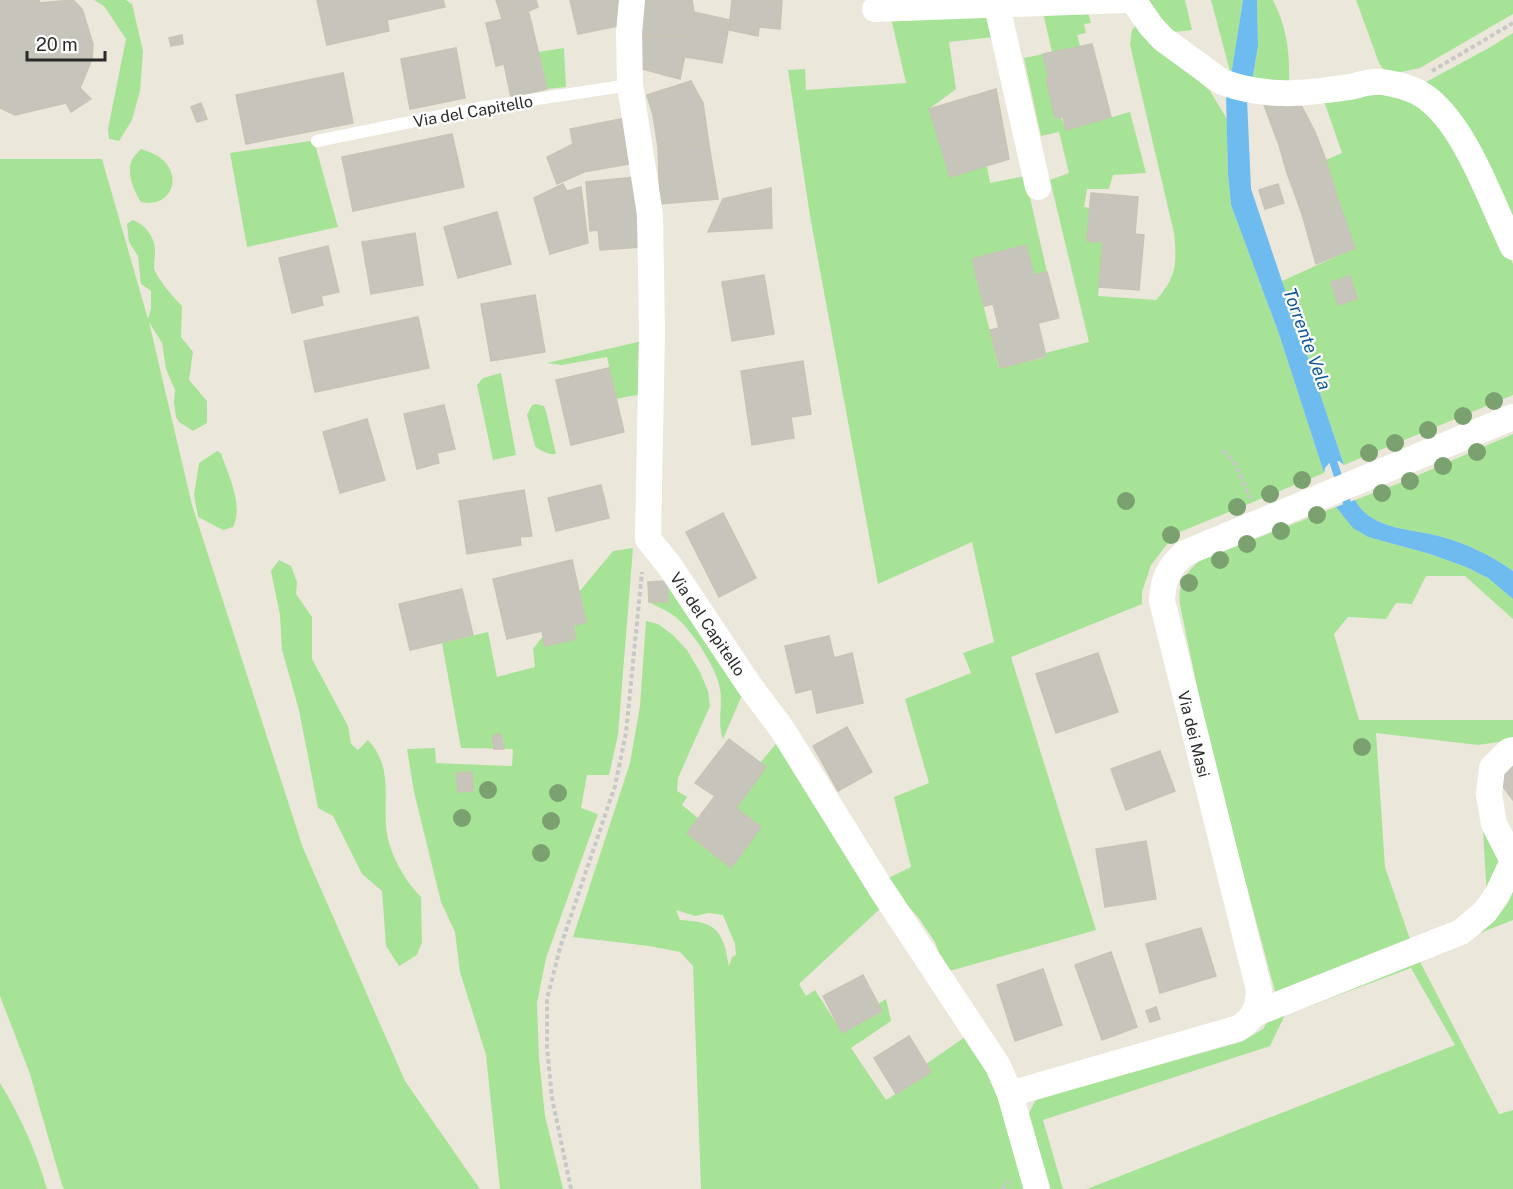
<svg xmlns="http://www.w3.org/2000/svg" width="1513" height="1189" font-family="'Public Sans',sans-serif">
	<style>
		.green { fill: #a7e397; fill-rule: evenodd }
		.water { fill: #6ebbef }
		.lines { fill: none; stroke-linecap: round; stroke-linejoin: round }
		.stream { stroke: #6ebbef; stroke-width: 8 }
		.building { fill: #c7c4bb; stroke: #c7c3b5; stroke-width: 1.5 }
		.path { stroke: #c8c8c8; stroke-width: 4; stroke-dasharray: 4.5 3; stroke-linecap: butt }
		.service { stroke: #fff; stroke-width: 12 }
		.minor { stroke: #fff; stroke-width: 26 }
		.tree { fill: #7ba171 }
		.labels { text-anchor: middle; stroke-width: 4.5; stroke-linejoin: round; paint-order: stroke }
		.street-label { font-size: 16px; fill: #2a2a2a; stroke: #fff }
		.water-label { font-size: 18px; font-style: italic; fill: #0d579b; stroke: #fff }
	</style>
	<rect width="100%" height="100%" fill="#ece7db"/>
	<!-- green -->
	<path class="green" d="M 94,0 L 126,0 L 132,4 L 143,51 L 140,91 L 132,120 L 119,141 L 109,139 L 108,129 L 126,39 L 104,6 Z
		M 1139,0 L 1185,0 L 1192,30 L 1165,33 Z
		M 1211,0 L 1243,0 L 1231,75 Z
		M 1257,0 L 1273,0 C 1287,27 1290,54 1289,84 L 1252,81 L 1258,46 Z
		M 1356,0 L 1513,0 L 1513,14 L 1420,68 L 1401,72 L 1390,72 L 1384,70 L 1379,63 Z
		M 1088,12 L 1091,23 L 1084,24 L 1086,33 L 1077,35 L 1080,46 L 1052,52 L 1043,13 Z
		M 990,16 L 994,37 L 949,42 L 956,89 L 929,109 L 950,177 L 987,166 L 990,183 L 1025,176 L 1047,272 L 1034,275 L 972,259 L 999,368 L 1046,357 L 1045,353 L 1089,342 L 1050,180 L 1069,173 L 1059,132 L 1041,136 L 1024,58 L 1043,54 L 1049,78 L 1046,78 L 1066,130 L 1130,112 L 1146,173 L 1113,175 L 1109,189 L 1087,189 L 1084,207 L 1090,208 L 1087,241 L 1103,242 L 1098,296 L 1156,300 C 1177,277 1177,262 1174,233 L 1130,45 L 1132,30 L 1136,26 L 1210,91 L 1227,119 L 1228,175 L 1231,205 L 1279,334 L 1324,473 L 1175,534 L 1151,565 L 1142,592 L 1142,604 L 1011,657 L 1096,930 L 946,972 L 935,942 L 918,917 L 884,880 L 911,867 L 894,797 L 929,783 L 905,699 L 971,673 L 963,653 L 994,642 L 972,542 L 878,584 L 810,216 L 788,70 L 805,69 L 806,90 L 906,83 L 891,18 Z
		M 1513,33 L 1513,227 L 1426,82 L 1487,49 Z
		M 564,48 L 566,87 L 547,89 L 538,52 Z
		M 1385,92 L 1419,105 L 1463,155 L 1513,264 L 1513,395 L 1344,465 L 1282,281 L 1355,248 L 1338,201 L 1326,160 L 1342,153 L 1323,98 Z
		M 310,141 L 316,148 L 338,227 L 247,247 L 230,153 Z
		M 141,149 C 150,152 159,155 166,163 C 182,183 167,208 141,202 C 134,191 127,175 131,162 C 133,157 138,152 141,149 Z
		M 0,159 L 102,159 L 148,319 L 151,308 L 151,291 L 141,284 L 138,256 L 129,242 L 127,224 L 132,220 C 146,224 156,239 155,253 C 155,258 154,263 154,268 C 156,278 175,299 182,306 L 181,337 L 193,352 L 189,380 L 207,401 L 207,423 L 193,431 L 179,422 L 176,417 L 174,402 L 175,390 L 166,369 L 162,343 L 149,322 L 192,505 L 303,848 L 405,1081 L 480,1189 L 64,1189 L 62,1185 L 30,1074 L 0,996 Z
		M 642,341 L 642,394 L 616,399 L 607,357 L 562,365 L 547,363 Z
		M 501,373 L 516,455 L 493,460 L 477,385 L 483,378 Z
		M 536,404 L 544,406 L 546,411 L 556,454 C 549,455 540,451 535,446 L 527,415 L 532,405 Z
		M 1513,434 L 1513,571 C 1491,555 1467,544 1442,537 C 1412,528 1372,531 1355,500 L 1400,483 Z
		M 217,451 L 221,453 C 228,475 244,505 233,527 L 223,530 L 198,517 L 194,495 L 199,463 Z
		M 1336,507 L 1355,529 L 1368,537 L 1430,554 L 1466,567 L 1488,578 L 1513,599 L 1513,619 L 1465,576 L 1426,576 L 1412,604 L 1396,603 L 1386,619 L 1348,617 L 1334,634 L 1359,720 L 1513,720 L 1513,740 L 1478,745 L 1376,733 L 1385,867 L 1412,945 L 1276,995 L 1211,754 L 1180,605 C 1177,586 1185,574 1199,561 Z
		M 633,548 L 618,735 L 609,775 L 587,775 L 581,808 L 598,814 L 546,958 L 537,1003 L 539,1058 L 545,1116 L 563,1189 L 500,1189 L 486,1055 L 460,972 L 455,932 L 441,902 L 414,792 L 407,749 L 435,748 L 436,763 L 512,766 L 513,749 L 461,748 L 442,643 L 488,632 L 497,677 L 535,667 L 533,649 L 543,636 L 546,646 L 576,639 L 573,626 L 586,622 L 579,592 L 613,551 Z
		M 279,560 L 291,566 L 297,582 L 296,594 L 312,617 L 312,659 L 348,726 L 351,744 L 358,750 L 368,740 C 398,772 378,810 390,846 C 396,865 408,884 421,897 L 422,942 L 417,955 L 399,966 L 386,946 L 382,891 L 362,874 L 333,816 L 318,808 L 299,710 L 282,650 L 280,615 L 271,571 Z
		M 667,581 L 743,693 L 723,739 C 717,724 723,705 720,689 C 717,669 695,636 681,622 C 673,613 660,608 649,602 L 668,601 Z
		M 646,621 L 658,624 L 673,635 L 687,650 L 700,672 L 708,691 L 710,706 L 678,778 L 677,791 L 687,797 L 682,805 L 698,818 L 687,833 L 731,868 L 761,827 L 736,808 L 760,763 L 780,739 L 882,907 L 799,984 L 806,996 L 815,990 L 842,1032 L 882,1012 L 878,1004 L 886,999 L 891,1021 L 851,1048 L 886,1100 L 931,1072 L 926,1064 L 965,1037 L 993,1083 L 1028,1189 L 701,1189 L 693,966 L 680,952 L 649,946 L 573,937 L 630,763 L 640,706 ZM 676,910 L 695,916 L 709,913 L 723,915 L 735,944 L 736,955 L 732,957 L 729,966 C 727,960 727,953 725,947 C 717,922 703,922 680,920 Z
		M 1483,831 L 1496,845 L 1503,863 L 1487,897 Z
		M 1513,876 L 1513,920 L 1450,945 Z
		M 1418,958 L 1499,1114 L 1513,1110 L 1513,1189 L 1087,1189 L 1455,1045 L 1411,968 L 1285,1015 L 1270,1046 L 1043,1120 L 1063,1189 L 1047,1189 L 1028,1115 L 1035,1101 L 1040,1098 L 1241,1042 L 1263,1029 L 1267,1022 Z
		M 0,1083 C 21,1117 36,1151 47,1189 L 0,1189 Z"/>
	<!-- water -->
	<path class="water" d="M 1243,0 L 1257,0 L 1258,46 L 1252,81 L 1231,75 Z
		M 1226,93 L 1247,99 L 1251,189 L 1344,465 L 1339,461 L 1330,462 L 1325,468 L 1324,473 L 1279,334 L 1231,205 L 1228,175 Z
		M 1355,500 C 1372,531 1412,528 1442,537 C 1467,544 1491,555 1513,571 L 1513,599 L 1488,578 L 1466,567 L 1430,554 L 1368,537 L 1353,528 L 1336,507 Z"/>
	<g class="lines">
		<!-- stream -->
		<path class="stream" d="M 1330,452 L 1347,503 L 1352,511"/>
	</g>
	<!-- building -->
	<path class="building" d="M 0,0 L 39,0 L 39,3 L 73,0 L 82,9 L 93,44 L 92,59 L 80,88 L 91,99 L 71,112 L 66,103 L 15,115 L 0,108 Z
		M 317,0 L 443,0 L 445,7 L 387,20 L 389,31 L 327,45 Z
		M 496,0 L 536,0 L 538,7 L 517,16 L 502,19 Z
		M 570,0 L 619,0 L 618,26 L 578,34 Z
		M 638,0 L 692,0 L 694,12 L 689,36 L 638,36 Z
		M 732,0 L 782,0 L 780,29 L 759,27 L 758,36 L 729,30 Z
		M 694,12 L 730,20 L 722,63 L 685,57 Z
		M 529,13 L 547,89 L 511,97 L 504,64 L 496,66 L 486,23 Z
		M 182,35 L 183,44 L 171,46 L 169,38 Z
		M 656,35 L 689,36 L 680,79 L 642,69 L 638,36 Z
		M 1092,44 L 1111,117 L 1066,130 L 1063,117 L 1055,118 L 1046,78 L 1049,78 L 1043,54 Z
		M 456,48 L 465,98 L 410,109 L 401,59 Z
		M 343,73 L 353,123 L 246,144 L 236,95 Z
		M 691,81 L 703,103 L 709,145 L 658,147 L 653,115 L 647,95 Z
		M 996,89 L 1009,159 L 950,177 L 929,109 Z
		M 1299,101 L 1315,132 L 1279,145 L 1264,105 Z
		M 201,103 L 207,119 L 197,122 L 191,107 Z
		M 626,118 L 635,163 L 584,172 L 573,144 L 570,129 Z
		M 1315,132 L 1326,160 L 1287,173 L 1279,145 Z
		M 452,134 L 464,187 L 353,211 L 342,157 Z
		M 573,144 L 584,172 L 557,184 L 547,157 Z
		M 709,145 L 718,199 L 660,204 L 658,147 Z
		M 1326,160 L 1338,200 L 1302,214 L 1287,173 Z
		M 635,177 L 641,247 L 600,250 L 598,230 L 590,231 L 586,182 Z
		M 563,184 L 567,191 L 581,187 L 588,243 L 550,254 L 534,198 Z
		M 1278,184 L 1284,203 L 1265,209 L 1259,190 Z
		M 771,188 L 772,228 L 708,232 L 723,199 Z
		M 1091,193 L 1138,197 L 1135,234 L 1144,235 L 1139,290 L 1099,287 L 1103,242 L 1087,241 Z
		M 1338,200 L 1355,248 L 1316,264 L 1302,214 Z
		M 497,212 L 511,264 L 458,278 L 444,227 Z
		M 415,233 L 423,285 L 371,294 L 362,242 Z
		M 1026,245 L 1034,275 L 1047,272 L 1059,318 L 1038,323 L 1046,356 L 1000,368 L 990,330 L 999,328 L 993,304 L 984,306 L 972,259 Z
		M 328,246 L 339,292 L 321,296 L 323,305 L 292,313 L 279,258 Z
		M 764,275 L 774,334 L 732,341 L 722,282 Z
		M 1350,276 L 1357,299 L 1338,305 L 1331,282 Z
		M 535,295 L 545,352 L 491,361 L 481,304 Z
		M 418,317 L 429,368 L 315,392 L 304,341 Z
		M 803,361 L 811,414 L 791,417 L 794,438 L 752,445 L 741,371 Z
		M 609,368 L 624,432 L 571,445 L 556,380 Z
		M 444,405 L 455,449 L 437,453 L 439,463 L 417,469 L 404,414 Z
		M 367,419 L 385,480 L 340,493 L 323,432 Z
		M 601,485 L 609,518 L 556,531 L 548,498 Z
		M 524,490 L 532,536 L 520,537 L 521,545 L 467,554 L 459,501 Z
		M 723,513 L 756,578 L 719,597 L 686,532 Z
		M 572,560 L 586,622 L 573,626 L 576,639 L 545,646 L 542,631 L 507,639 L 493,579 Z
		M 667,581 L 668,602 L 649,602 L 648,582 Z
		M 462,589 L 473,635 L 410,650 L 399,604 Z
		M 829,636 L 834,658 L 852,653 L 863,703 L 817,713 L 812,689 L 796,693 L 785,646 Z
		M 1098,653 L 1118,712 L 1056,733 L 1036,674 Z
		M 847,727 L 872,772 L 838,791 L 813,746 Z
		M 501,734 L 504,749 L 494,749 L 492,736 Z
		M 729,739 L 766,767 L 736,808 L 761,827 L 731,868 L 687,833 L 715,796 L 695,783 Z
		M 1160,751 L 1175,791 L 1126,810 L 1111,769 Z
		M 1513,761 L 1513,800 L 1495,776 Z
		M 472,772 L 473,791 L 458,792 L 456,773 Z
		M 1146,841 L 1156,899 L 1105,907 L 1096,849 Z
		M 1201,928 L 1216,976 L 1160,993 L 1146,944 Z
		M 1111,952 L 1137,1027 L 1102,1040 L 1075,965 Z
		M 1043,969 L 1062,1025 L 1015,1041 L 997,985 Z
		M 863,975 L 882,1011 L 842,1033 L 823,996 Z
		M 1156,1007 L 1160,1019 L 1150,1022 L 1146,1011 Z
		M 909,1036 L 931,1072 L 896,1094 L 874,1058 Z"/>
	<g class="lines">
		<!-- path -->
		<path class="path" d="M 1432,71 L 1513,23
			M 1223,451 L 1234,461 L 1250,498
			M 571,1189 L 552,1098 L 547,1047 L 547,999 L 560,948 L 615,786 L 626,733 L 642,572
			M 1002,1189 L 1009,1181"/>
		<!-- service -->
		<path class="service" d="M 317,141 L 484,107 L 630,85"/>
		<!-- minor -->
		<path class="minor" d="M 632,0 L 629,33 L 630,85 L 650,215 L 652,331 L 648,539 L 669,565 L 749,685 L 782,729 L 880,887 L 998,1066 L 1010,1094 L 1037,1189
			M 1133,0 L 1151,26 L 1163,39 L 1222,82 C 1267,98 1303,94 1349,87 C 1357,86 1366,82 1375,82 C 1381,81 1388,83 1393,84 C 1409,87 1423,93 1434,104 C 1469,136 1492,204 1513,247
			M 997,6 L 1038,187
			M 875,9 L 1125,0
			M 1254,1014 L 1461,932 L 1485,912 L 1497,895 L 1513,861 L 1494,824 L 1489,794 L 1492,768 L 1509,751 L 1513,750
			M 1010,1094 L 1239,1028 C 1254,1018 1258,1009 1259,990 L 1162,601 C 1163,579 1168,568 1185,553 L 1513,417"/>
	</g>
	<!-- trees -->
	<g class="tree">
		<circle cx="1494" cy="401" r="9"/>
		<circle cx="1463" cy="416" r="9"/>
		<circle cx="1428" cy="430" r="9"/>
		<circle cx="1395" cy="443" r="9"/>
		<circle cx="1477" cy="452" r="9"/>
		<circle cx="1369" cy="453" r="9"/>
		<circle cx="1443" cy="466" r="9"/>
		<circle cx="1302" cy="480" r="9"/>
		<circle cx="1410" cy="481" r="9"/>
		<circle cx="1382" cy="493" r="9"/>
		<circle cx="1270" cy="494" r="9"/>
		<circle cx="1126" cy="501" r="9"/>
		<circle cx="1237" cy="507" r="9"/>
		<circle cx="1317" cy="515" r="9"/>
		<circle cx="1281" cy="531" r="9"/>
		<circle cx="1171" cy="535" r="9"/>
		<circle cx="1247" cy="544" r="9"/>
		<circle cx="1220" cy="560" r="9"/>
		<circle cx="1189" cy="583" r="9"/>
		<circle cx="1362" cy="747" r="9"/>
		<circle cx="488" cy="790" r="9"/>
		<circle cx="558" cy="793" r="9"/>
		<circle cx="462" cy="818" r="9"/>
		<circle cx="551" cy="821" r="9"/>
		<circle cx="541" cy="853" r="9"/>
	</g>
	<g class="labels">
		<!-- street labels -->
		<g class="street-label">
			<text transform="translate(473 111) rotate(-10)" y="6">Via del Capitello</text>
			<text transform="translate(708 624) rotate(56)" y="6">Via del Capitello</text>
			<text transform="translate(1194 734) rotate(76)" y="6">Via dei Masi</text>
		</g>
		<!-- water labels -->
		<g class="water-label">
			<text transform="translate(1307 339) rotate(70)" y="6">Torrente Vela</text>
		</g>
	</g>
	<!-- scale -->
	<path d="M27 51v9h78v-9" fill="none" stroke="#2a2a2a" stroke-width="3"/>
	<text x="36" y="51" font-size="18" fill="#2a2a2a" stroke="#ffffff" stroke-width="4.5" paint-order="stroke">20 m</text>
</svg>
